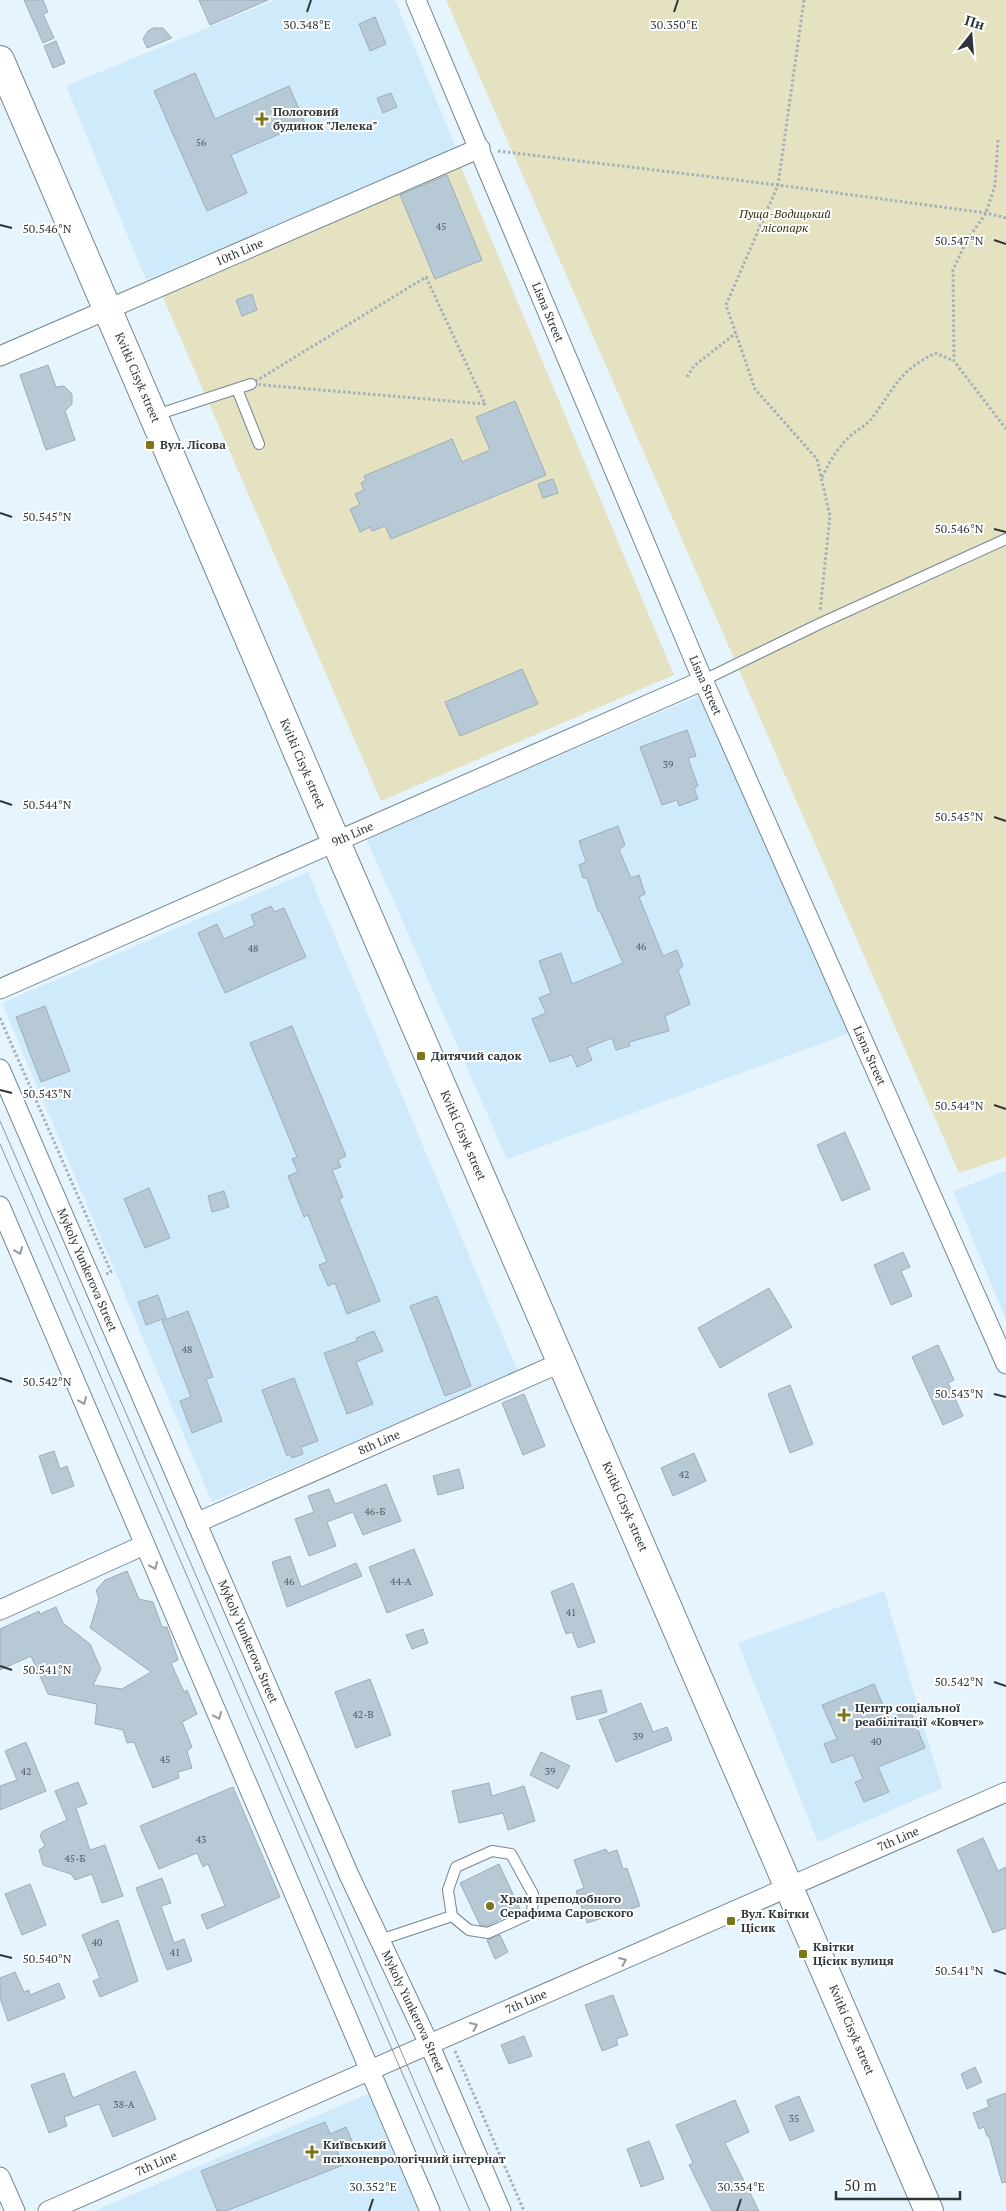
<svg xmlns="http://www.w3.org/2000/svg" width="1006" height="2211" font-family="'PT Serif',serif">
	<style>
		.built { fill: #cfeafa }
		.green { fill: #e4e2c1 }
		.building { fill: #b7c9d5; stroke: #9caeb9 }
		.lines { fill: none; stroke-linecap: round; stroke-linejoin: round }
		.lane-casing { stroke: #758792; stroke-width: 12 }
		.street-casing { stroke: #758792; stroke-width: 21 }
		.secondary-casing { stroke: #758792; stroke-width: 30 }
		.path { stroke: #a4b1b8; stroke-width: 3; stroke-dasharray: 2.5 2.5; stroke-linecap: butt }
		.lane { stroke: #fff; stroke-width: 10 }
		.street { stroke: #fff; stroke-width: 19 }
		.secondary { stroke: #fff; stroke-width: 28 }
		.tram { stroke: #8b969d; stroke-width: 1 }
		.oneway { stroke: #969a9c }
		.ticks { fill: none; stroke: #2d3539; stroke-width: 2 }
		.poi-dot { fill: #7d7518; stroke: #fff; stroke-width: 2 }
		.labels { text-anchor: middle; stroke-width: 4; stroke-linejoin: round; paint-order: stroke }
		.number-label { font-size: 10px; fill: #505a60 }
		.poi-label { font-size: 12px; font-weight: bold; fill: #2d3539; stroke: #fff; text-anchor: start }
		.park-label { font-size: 12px; font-style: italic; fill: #312e07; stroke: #fff }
		.street-label { font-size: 12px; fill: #2d3539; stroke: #fff }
		.ticks-label { font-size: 12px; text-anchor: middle; fill: #2d3539; stroke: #fff; stroke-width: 4; stroke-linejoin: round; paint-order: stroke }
	</style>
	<rect width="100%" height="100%" fill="#e5f4fd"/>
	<!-- built -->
	<path class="built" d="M 275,0 L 395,0 L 458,153 L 146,280 L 66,86 Z
		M 699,696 L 850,1033 L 507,1159 L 366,838 Z
		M 308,872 L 518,1372 L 212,1502 L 2,1003 Z
		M 1006,1171 L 1006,1320 L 953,1191 Z
		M 884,1591 L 942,1788 L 818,1842 L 738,1643 Z
		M 368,2094 L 419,2211 L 94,2211 Z"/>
	<!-- green -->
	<path class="green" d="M 446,0 L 1006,0 L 1006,1157 L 959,1173 Z
		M 461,167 L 674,675 L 381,801 L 162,295 Z"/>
	<!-- building -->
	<path class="building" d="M 24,0 L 43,0 L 48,12 L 43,14 L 54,38 L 43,43 Z
		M 199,0 L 268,0 L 210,25 Z
		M 375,17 L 386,44 L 370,51 L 359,24 Z
		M 153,28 L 163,28 L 172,38 L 147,48 L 143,39 L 148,31 Z
		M 56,41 L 65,63 L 53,68 L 44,46 Z
		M 195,73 L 215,119 L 289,86 L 305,123 L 231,155 L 247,193 L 207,211 L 154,91 Z
		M 391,93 L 397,107 L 383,113 L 377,98 Z
		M 447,175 L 482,260 L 435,279 L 400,195 Z
		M 252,294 L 257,310 L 242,316 L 236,300 Z
		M 48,365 L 56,387 L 64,386 L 72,394 L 72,404 L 65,411 L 75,440 L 46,450 L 20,375 Z
		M 515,401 L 546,475 L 391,539 L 385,526 L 372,531 L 370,527 L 360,532 L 350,509 L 360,505 L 355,494 L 364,490 L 361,483 L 366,480 L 364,476 L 452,439 L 462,462 L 490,450 L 476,417 Z
		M 553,479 L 558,493 L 543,498 L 538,484 Z
		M 522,669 L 538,704 L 460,736 L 445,702 Z
		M 687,730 L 696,756 L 688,758 L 698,786 L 694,788 L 698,799 L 679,806 L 677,800 L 662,805 L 640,747 Z
		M 618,826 L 625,845 L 619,850 L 631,878 L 639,875 L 645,894 L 639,897 L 663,956 L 677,950 L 683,966 L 678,970 L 690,1004 L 665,1016 L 669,1031 L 629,1042 L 630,1046 L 616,1050 L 612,1038 L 587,1048 L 592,1060 L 577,1067 L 572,1055 L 550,1062 L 532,1019 L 546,1013 L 539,998 L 551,993 L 539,961 L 561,953 L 572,984 L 623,963 L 600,911 L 598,911 L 587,878 L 583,878 L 579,865 L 586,862 L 579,841 Z
		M 271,906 L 274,912 L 284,908 L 306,957 L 225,993 L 198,933 L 217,924 L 224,939 L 255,925 L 251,915 Z
		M 45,1006 L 70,1071 L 41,1082 L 16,1017 Z
		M 292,1026 L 346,1156 L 338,1160 L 341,1167 L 332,1170 L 343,1197 L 339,1199 L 380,1301 L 347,1314 L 335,1283 L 328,1286 L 319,1265 L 327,1262 L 308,1215 L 304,1217 L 288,1176 L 298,1172 L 292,1159 L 297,1157 L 250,1043 Z
		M 845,1132 L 870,1189 L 842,1201 L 817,1145 Z
		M 149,1188 L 170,1238 L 145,1248 L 124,1199 Z
		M 224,1191 L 229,1207 L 212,1212 L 208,1196 Z
		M 903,1252 L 910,1267 L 901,1271 L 912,1296 L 891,1305 L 874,1265 Z
		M 769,1288 L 792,1327 L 720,1368 L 698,1328 Z
		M 158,1295 L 166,1318 L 146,1325 L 138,1302 Z
		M 437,1296 L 471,1386 L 445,1396 L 410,1306 Z
		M 188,1311 L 213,1377 L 206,1379 L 222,1421 L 192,1433 L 180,1401 L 191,1397 L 162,1321 Z
		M 374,1331 L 383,1351 L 356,1362 L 373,1404 L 347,1414 L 324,1353 L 357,1341 L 356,1338 Z
		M 938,1345 L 954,1380 L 948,1383 L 963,1416 L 943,1425 L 912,1357 Z
		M 294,1378 L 318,1441 L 301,1447 L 303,1454 L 292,1458 L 290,1454 L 287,1456 L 262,1390 Z
		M 790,1385 L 813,1444 L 790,1453 L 768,1394 Z
		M 524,1394 L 545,1446 L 523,1455 L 502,1403 Z
		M 54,1451 L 60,1469 L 67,1466 L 74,1486 L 52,1494 L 39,1456 Z
		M 694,1453 L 706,1481 L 673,1496 L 661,1468 Z
		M 459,1469 L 464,1488 L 438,1495 L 433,1476 Z
		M 386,1484 L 401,1521 L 363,1535 L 353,1512 L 327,1522 L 336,1546 L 309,1556 L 295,1519 L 314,1512 L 308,1496 L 329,1489 L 335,1504 Z
		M 414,1549 L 433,1595 L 387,1613 L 369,1567 Z
		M 290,1556 L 301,1587 L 356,1563 L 362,1576 L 287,1607 L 272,1562 Z
		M 127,1571 L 139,1599 L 153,1602 L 162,1627 L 167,1627 L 178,1660 L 171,1663 L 184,1692 L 187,1690 L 197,1714 L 182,1722 L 192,1747 L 187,1751 L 192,1768 L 178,1772 L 179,1778 L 153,1788 L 134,1742 L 127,1743 L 123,1730 L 95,1724 L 97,1704 L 48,1694 L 31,1656 L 0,1670 L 0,1629 L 39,1611 L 40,1614 L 56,1607 L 63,1623 L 90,1644 L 101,1669 L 93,1685 L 122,1689 L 151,1672 L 90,1628 L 99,1599 L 96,1590 L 105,1580 Z
		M 573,1583 L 595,1642 L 578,1648 L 572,1632 L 566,1634 L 551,1592 Z
		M 423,1629 L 428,1643 L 412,1649 L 406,1635 Z
		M 370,1679 L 391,1735 L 356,1748 L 335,1692 Z
		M 874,1684 L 889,1719 L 910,1710 L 925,1748 L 878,1767 L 889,1792 L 864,1802 L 855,1782 L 863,1779 L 853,1755 L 832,1763 L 824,1744 L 837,1739 L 822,1705 Z
		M 601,1690 L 607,1712 L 577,1720 L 571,1697 Z
		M 641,1703 L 653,1732 L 667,1727 L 672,1740 L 616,1762 L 599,1720 Z
		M 26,1742 L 46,1791 L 0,1810 L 0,1786 L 17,1780 L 5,1751 Z
		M 541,1752 L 570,1766 L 558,1789 L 530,1775 Z
		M 78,1782 L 87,1804 L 76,1808 L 90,1850 L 105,1845 L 123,1896 L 102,1903 L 92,1874 L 75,1880 L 71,1874 L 43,1865 L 39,1850 L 45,1846 L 40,1836 L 43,1831 L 67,1820 L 55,1791 Z
		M 489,1783 L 492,1796 L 524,1786 L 535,1821 L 508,1830 L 503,1813 L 459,1823 L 452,1791 Z
		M 233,1787 L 280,1897 L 207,1929 L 201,1915 L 225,1906 L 208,1864 L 203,1867 L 197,1853 L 159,1869 L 140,1826 Z
		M 983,1838 L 998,1871 L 1006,1867 L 1006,1928 L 993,1933 L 957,1850 Z
		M 606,1849 L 608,1853 L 617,1850 L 623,1869 L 627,1868 L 640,1906 L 587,1923 L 576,1891 L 584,1888 L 574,1860 Z
		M 499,1864 L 520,1909 L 487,1926 L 480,1925 L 460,1883 Z
		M 162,1878 L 171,1903 L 161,1906 L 174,1943 L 184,1939 L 192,1961 L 167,1970 L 136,1888 Z
		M 30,1884 L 46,1925 L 22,1935 L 5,1894 Z
		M 118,1920 L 138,1981 L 100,1997 L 93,1981 L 100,1978 L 82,1935 Z
		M 500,1935 L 508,1952 L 495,1959 L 487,1940 Z
		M 15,1972 L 24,1992 L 29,1990 L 30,1995 L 59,1983 L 65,1998 L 8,2021 L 0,1998 L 0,1978 Z
		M 613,1995 L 628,2035 L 616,2039 L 618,2045 L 602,2051 L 585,2005 Z
		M 524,2036 L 532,2056 L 509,2064 L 501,2045 Z
		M 975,2067 L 982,2082 L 967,2089 L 961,2074 Z
		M 135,2071 L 156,2119 L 113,2137 L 99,2104 L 64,2117 L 67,2126 L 49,2133 L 31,2085 L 64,2073 L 73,2098 Z
		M 1006,2093 L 1006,2182 L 1002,2183 L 989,2136 L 987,2136 L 984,2127 L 979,2129 L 973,2113 L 989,2107 L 987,2100 Z
		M 799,2096 L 814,2131 L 790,2141 L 775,2106 Z
		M 735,2100 L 749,2132 L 725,2143 L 759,2211 L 712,2211 L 689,2165 L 693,2163 L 676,2125 Z
		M 325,2122 L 330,2134 L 346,2127 L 352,2141 L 336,2148 L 343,2165 L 226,2211 L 217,2211 L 201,2171 Z
		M 649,2141 L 664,2179 L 641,2187 L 627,2149 Z"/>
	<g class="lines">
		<defs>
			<path id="lane" d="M 237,389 L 259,444
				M 156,415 L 251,384
				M 704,680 L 819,624 L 1006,539
				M 380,1940 L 452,1916 L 448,1890 L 456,1867 L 492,1851 L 511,1854 L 533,1894 L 532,1913 L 488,1933 L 469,1930 L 452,1916"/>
			<g id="street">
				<path id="s1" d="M 416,0 L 699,671 L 1006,1364"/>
				<path id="s2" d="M 0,356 L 480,148"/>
				<path id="s3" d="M 0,989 L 704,680"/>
				<path id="s4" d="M 0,1069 L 349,1875 L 430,2046 L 501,2211"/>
				<path d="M 0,1206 L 430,2211"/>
				<path id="s5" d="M 196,1523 L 562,1362"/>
				<path d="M 0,1610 L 144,1545"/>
				<path d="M 0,2177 L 15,2211"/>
				<path id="s6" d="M 48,2211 L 1006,1792"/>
			</g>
			<g id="secondary">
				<path id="s7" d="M 0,60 C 115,322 226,586 339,849 C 535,1304 736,1756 929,2211"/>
			</g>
		</defs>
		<!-- lane casing -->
		<use href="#lane" class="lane-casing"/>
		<!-- street casing -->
		<use href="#street" class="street-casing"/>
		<!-- secondary casing -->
		<use href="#secondary" class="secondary-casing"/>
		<!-- path -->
		<path class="path" d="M 804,0 L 778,185 L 726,305 L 755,389 L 817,459 L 830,516 L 820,611
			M 998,140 L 995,185 L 986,213 L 966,242 L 953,270 L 954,361 L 1006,429
			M 498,151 L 778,185 L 986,213 L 1006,218
			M 426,277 L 485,404 L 251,384 Z
			M 687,377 L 694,366 L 736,333
			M 822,477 C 829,463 836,450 848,438 C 855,431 866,426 872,418 C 894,389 900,369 936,353 L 954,361
			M 0,1018 L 111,1272 L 106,1274
			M 455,2051 L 524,2211"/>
		<!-- lane -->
		<use href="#lane" class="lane"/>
		<!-- street -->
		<use href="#street" class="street"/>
		<!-- secondary -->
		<use href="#secondary" class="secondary"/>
		<!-- tram -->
		<path class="tram" d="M 0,1121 L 470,2211
			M 0,1144 L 439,2158"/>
	</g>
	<!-- one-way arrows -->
	<defs><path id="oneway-chevron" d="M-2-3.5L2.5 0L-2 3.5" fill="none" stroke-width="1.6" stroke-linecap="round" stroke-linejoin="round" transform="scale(1.25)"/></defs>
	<g class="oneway">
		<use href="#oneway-chevron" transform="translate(19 1251) rotate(67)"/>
		<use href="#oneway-chevron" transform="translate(83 1401) rotate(67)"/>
		<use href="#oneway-chevron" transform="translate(154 1566) rotate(67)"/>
		<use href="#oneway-chevron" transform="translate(218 1716) rotate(67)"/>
		<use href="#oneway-chevron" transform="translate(623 1961) rotate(-24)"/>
		<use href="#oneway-chevron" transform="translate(474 2026) rotate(-24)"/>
	</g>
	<!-- ticks -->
	<path class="ticks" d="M 307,12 L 311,0M 674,12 L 678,0M 0,225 L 12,228M 994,240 L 1006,244M 0,513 L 12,517M 994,529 L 1006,532M 0,801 L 12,805M 994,817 L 1006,821M 0,1090 L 12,1093M 994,1105 L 1006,1109M 0,1378 L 12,1382M 994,1394 L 1006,1397M 0,1666 L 12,1670M 994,1682 L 1006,1686M 0,1955 L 12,1958M 994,1970 L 1006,1974M 369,2211 L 373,2199M 737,2211 L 741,2199"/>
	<!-- markers -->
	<g class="poi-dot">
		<path d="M259.5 111.5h5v5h5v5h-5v5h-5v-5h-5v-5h5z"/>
		<rect x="145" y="440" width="10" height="10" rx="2.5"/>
		<rect x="416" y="1051" width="10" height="10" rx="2.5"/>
		<path d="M841.5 1707.5h5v5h5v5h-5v5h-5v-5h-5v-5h5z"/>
		<circle cx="490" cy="1906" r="5"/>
		<rect x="726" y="1916" width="10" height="10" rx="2.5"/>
		<rect x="798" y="1949" width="10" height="10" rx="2.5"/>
		<path d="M309.5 2144.5h5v5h5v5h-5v5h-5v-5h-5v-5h5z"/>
	</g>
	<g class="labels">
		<!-- number labels -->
		<g class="number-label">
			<text x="201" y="146">56</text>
			<text x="441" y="230">45</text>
			<text x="668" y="768">39</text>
			<text x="641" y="950">46</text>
			<text x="253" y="952">48</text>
			<text x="187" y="1353">48</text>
			<text x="684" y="1478">42</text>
			<text x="375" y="1515">46-Б</text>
			<text x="289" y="1585">46</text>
			<text x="401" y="1585">44-А</text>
			<text x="571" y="1616">41</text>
			<text x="363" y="1718">42-В</text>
			<text x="638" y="1740">39</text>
			<text x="876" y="1745">40</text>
			<text x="165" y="1763">45</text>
			<text x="26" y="1775">42</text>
			<text x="550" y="1775">39</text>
			<text x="201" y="1843">43</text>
			<text x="75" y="1862">45-Б</text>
			<text x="97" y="1946">40</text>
			<text x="175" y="1956">41</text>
			<text x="124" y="2108">38-А</text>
			<text x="794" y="2122">35</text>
		</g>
		<!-- poi labels -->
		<g class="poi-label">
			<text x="273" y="116">Пологовий<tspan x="273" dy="14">будинок "Лелека"</tspan></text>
			<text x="160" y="449">Вул. Лісова</text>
			<text x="431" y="1060">Дитячий садок</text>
			<text x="855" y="1712">Центр соціальної<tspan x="855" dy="14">реабілітації «Ковчег»</tspan></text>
			<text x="500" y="1903">Храм преподобного<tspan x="500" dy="14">Серафима Саровского</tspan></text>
			<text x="741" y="1918">Вул. Квітки<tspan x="741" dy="14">Цісик</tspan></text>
			<text x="813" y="1951">Квітки<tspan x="813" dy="14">Цісик вулиця</tspan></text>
			<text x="323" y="2149">Київський<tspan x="323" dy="14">психоневрологічний інтернат</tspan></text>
		</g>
		<!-- park labels -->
		<g class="park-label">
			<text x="785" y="218">Пуща-Водицький<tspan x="785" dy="14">лісопарк</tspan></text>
		</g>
		<!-- street labels -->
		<g class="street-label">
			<text dy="4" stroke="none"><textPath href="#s2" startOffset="261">10th Line</textPath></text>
			<text dy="4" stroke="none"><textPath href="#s1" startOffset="339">Lisna Street</textPath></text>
			<text dy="4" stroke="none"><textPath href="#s7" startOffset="346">Kvitki Cisyk street</textPath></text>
			<text dy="4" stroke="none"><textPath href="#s1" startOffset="744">Lisna Street</textPath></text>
			<text dy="4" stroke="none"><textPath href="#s7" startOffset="766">Kvitki Cisyk street</textPath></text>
			<text dy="4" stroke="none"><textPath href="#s3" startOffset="385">9th Line</textPath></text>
			<text dy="4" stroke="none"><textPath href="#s1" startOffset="1149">Lisna Street</textPath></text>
			<text dy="4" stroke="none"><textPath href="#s7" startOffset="1171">Kvitki Cisyk street</textPath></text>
			<text dy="4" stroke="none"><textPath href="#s4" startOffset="219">Mykoly Yunkerova Street</textPath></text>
			<text dy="4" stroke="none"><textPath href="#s5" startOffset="200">8th Line</textPath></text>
			<text dy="4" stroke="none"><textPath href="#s7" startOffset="1576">Kvitki Cisyk street</textPath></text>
			<text dy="4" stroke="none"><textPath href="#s4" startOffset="624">Mykoly Yunkerova Street</textPath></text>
			<text dy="4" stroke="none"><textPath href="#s6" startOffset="928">7th Line</textPath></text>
			<text dy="4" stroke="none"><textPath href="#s6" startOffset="522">7th Line</textPath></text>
			<text dy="4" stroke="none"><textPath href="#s4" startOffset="1029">Mykoly Yunkerova Street</textPath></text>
			<text dy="4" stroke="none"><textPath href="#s7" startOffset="2146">Kvitki Cisyk street</textPath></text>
			<text dy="4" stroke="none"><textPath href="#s6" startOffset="118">7th Line</textPath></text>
		</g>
	</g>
	<g class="ticks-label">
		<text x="307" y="29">30.348°E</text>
		<text x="674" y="29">30.350°E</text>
		<text x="47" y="233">50.546°N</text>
		<text x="959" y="245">50.547°N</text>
		<text x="47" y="521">50.545°N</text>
		<text x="959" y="533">50.546°N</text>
		<text x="47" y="809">50.544°N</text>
		<text x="959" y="821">50.545°N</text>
		<text x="47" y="1098">50.543°N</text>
		<text x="959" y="1110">50.544°N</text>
		<text x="47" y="1386">50.542°N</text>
		<text x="959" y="1398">50.543°N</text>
		<text x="47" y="1674">50.541°N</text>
		<text x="959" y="1686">50.542°N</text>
		<text x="47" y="1963">50.540°N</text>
		<text x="959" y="1975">50.541°N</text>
		<text x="373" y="2191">30.352°E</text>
		<text x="741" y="2191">30.354°E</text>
	</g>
	<!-- north arrow -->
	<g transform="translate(971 35) rotate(17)" stroke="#ffffff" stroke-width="4" paint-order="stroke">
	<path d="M0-4L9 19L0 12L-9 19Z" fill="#2d3539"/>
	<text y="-8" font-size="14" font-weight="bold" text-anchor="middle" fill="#2d3539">Пн</text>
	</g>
	<!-- scale -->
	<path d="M836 2191v8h124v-8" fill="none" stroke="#2d3539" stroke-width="2.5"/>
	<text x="844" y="2191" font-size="15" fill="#2d3539" stroke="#ffffff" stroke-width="4" paint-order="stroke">50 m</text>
</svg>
